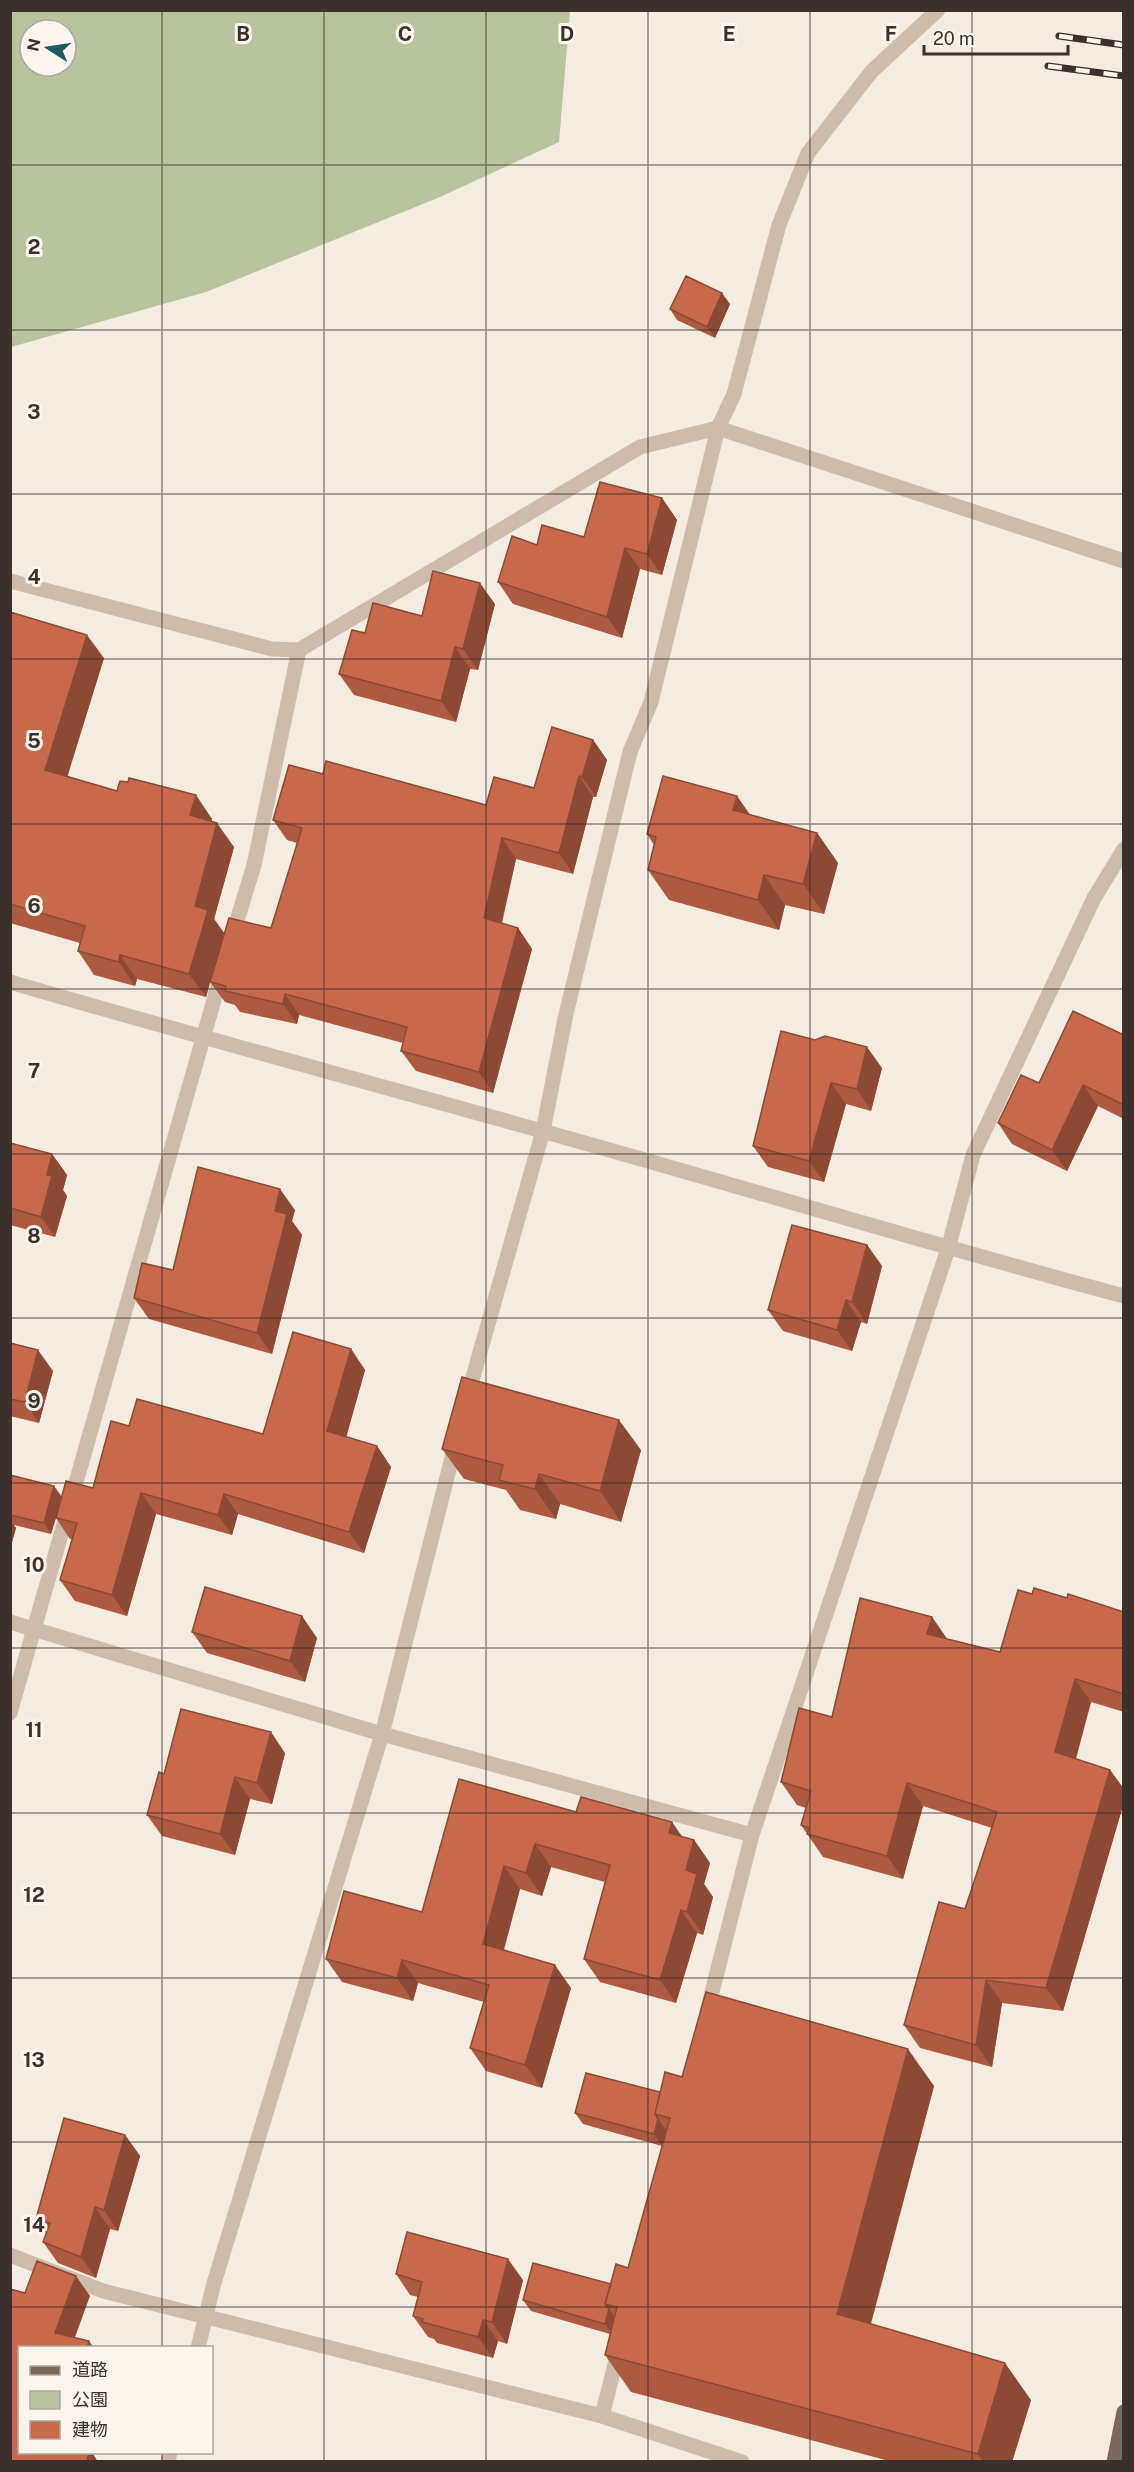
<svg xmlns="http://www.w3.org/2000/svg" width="1134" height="2472" font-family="'Public Sans','Noto Sans JP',sans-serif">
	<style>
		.green { fill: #b8c4a0; fill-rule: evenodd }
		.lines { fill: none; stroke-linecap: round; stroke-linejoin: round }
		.minor { stroke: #cdbbac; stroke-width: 15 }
		.major { stroke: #7d675c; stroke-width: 15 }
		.rail-casing { stroke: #3b302b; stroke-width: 7 }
		.rail { stroke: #fbf5ee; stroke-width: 4.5; stroke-dasharray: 14; stroke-linecap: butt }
		.wall { fill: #ac5a40 }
		.shaded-wall { fill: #8c4a34 }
		.building { fill: #c8694b; stroke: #8c4a34; stroke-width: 1.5 }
		.grid { fill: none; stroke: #3b302b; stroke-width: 1.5; stroke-opacity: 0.55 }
		.grid-label { font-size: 20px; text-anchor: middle; font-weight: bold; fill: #3b302b; stroke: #fbf5ee; stroke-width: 6; stroke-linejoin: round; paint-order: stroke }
	</style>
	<rect width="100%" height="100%" fill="#f4ebe1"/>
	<!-- green -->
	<path class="green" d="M 11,10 L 570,11 L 559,142 L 440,197 L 206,292 L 11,347 ZM 30,30 L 66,30 L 66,66 L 30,66 Z"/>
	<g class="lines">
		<!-- minor -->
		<path class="minor" d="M 10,581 L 272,649 L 299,650 L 640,447 L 718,428 L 1124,561
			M 232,937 L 254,865 L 299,650
			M 10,982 C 187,1034 365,1081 542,1131 C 736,1185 929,1244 1124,1296
			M 467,1398 L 543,1131 L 566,1014 L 630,752 L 651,702 L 718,428 L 734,394 L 779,225 L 808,153 L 872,71 L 938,10
			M 10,1622 L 382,1734 L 752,1835
			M 10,1713 L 222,972
			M 707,2012 L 752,1835 L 948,1249 L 973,1155 L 1094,898 L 1124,849
			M 10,2255 L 103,2291 L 602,2416 L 742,2462
			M 198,2348 L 214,2283 L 382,1734 L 456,1442
			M 602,2416 L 619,2349
			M 168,2462 L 170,2452"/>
		<!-- major -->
		<path class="major" d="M 1114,2462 L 1124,2412"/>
		<defs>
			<path id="rail" d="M 1059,36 L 1124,45
				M 1048,66 L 1124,76"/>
		</defs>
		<!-- rail casing -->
		<use href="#rail" class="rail-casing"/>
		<!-- rail -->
		<use href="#rail" class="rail"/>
	</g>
	<!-- wall -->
	<path class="wall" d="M 730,304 L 715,338 L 677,320 L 670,309 Z
		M 662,498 L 677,520 L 662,575 L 640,569 L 622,638 L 513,604 L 498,582 L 537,545 L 584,537 Z
		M 495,604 L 478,670 L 470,669 L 456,722 L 354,695 L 339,674 L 365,633 L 422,616 Z
		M 10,612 L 104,658 L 67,776 L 212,819 L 212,821 L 234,847 L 214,919 L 224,933 L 271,928 L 297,843 L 287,840 L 273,820 L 323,774 L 486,805 L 534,788 L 593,740 L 607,760 L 596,797 L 593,797 L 573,874 L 516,859 L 502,923 L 518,928 L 532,949 L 493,1093 L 416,1071 L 401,1051 L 403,1043 L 299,1015 L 297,1024 L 240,1012 L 235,1005 L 225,1002 L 210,982 L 206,997 L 137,979 L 135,986 L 94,975 L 78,951 L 80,943 L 10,923 Z
		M 750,815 L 817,833 L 838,863 L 824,914 L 785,905 L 779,930 L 669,900 L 648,870 L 654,845 L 647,834 Z
		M 781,1031 L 882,1068 L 871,1111 L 846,1104 L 824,1182 L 768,1167 L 753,1146 Z
		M 1124,1035 L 1124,1119 L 1098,1106 L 1067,1171 L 1012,1144 L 998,1123 L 1039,1083 Z
		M 10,1143 L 52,1154 L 67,1175 L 63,1190 L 67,1196 L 55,1237 L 10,1225 Z
		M 295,1210 L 292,1221 L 302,1235 L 272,1354 L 149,1319 L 134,1298 L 173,1270 Z
		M 867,1245 L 882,1266 L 867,1324 L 861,1322 L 852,1351 L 783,1331 L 768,1310 Z
		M 10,1343 L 53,1371 L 39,1423 L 10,1416 Z
		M 351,1349 L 365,1370 L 346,1437 L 377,1446 L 391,1467 L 364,1553 L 238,1514 L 232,1535 L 156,1514 L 127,1616 L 75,1601 L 60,1580 L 72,1539 L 70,1539 L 56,1518 L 51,1534 L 14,1525 L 16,1528 L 10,1549 L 10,1475 L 62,1497 L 93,1488 L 129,1426 L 263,1434 Z
		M 442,1449 L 641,1450 L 621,1522 L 560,1504 L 556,1519 L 520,1510 L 506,1490 L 464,1479 Z
		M 1032,1594 L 1067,1598 L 1124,1612 L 1124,1712 L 1091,1702 L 1076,1759 L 1110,1770 L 1124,1789 L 1124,1802 L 1063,2011 L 1002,2003 L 992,2067 L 920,2048 L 904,2025 L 965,1909 L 992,1828 L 923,1806 L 903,1879 L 823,1857 L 801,1825 L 806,1808 L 797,1805 L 781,1782 L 832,1717 L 932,1617 L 947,1639 L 1000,1652 Z
		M 192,1632 L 317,1638 L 305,1682 L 207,1653 Z
		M 285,1753 L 272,1804 L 250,1799 L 235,1855 L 162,1836 L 147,1815 L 164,1774 Z
		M 576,1812 L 694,1840 L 710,1863 L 704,1884 L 713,1897 L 703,1935 L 697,1933 L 676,2003 L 600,1982 L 584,1959 L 605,1882 L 551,1867 L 542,1896 L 520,1889 L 504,1950 L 571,1988 L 542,2088 L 486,2071 L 470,2048 L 484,2002 L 418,1983 L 413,2001 L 342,1982 L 326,1959 L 422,1912 Z
		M 682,2077 L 934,2086 L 871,2324 L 1031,2400 L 1012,2462 L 893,2462 L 631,2392 L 605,2355 L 610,2334 L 531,2311 L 523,2300 L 611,2284 L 628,2268 L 667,2131 L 666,2130 L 662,2146 L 583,2124 L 575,2113 L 660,2092 Z
		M 125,2135 L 140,2156 L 118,2231 L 110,2229 L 96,2278 L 58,2263 L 43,2242 L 46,2233 L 36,2219 Z
		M 396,2274 L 523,2280 L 507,2344 L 498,2341 L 493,2358 L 437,2343 L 434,2339 L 428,2337 L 413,2316 L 418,2297 L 410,2295 Z"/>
	<!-- shaded-wall -->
	<path class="shaded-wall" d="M 722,293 L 730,304 L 715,338 L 707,327 Z
		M 662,498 L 677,520 L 662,575 L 647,554 Z
		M 625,548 L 640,569 L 622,638 L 607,617 Z
		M 480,583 L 495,604 L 478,670 L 463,649 Z
		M 87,635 L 104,658 L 62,794 L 45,770 Z
		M 455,647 L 470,669 L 456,722 L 441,701 Z
		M 593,740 L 607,760 L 596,797 L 582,777 Z
		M 579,776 L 593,797 L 573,874 L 559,853 Z
		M 196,795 L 212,819 L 207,838 L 190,815 Z
		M 737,796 L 758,826 L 733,810 Z
		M 217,823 L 234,847 L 214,919 L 224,933 L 206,997 L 189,974 L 195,906 Z
		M 817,833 L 838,863 L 824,914 L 803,884 Z
		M 502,838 L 516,859 L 498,938 L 484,918 Z
		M 764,875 L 785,905 L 779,930 L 758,900 Z
		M 518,928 L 532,949 L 493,1093 L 479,1072 Z
		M 120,955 L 137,979 L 135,986 L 119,962 Z
		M 285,994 L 299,1015 L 297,1024 L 283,1004 Z
		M 867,1047 L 882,1068 L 871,1111 L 857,1089 Z
		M 831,1083 L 846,1104 L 824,1182 L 809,1161 Z
		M 1083,1085 L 1098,1106 L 1067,1171 L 1052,1150 Z
		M 52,1154 L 67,1175 L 63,1190 L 67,1196 L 55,1237 L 41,1217 L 47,1175 Z
		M 280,1189 L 295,1210 L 292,1221 L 302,1235 L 272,1354 L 257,1333 L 275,1211 Z
		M 867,1245 L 882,1266 L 867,1324 L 852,1302 Z
		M 846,1300 L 861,1322 L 852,1351 L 837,1330 Z
		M 351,1349 L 365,1370 L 342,1452 L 327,1431 Z
		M 38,1350 L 53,1371 L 39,1423 L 25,1402 Z
		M 619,1420 L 641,1450 L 621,1522 L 600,1491 Z
		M 377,1446 L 391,1467 L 364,1553 L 349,1532 Z
		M 539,1474 L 560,1504 L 556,1519 L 535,1489 Z
		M 54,1486 L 62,1497 L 51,1534 L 44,1523 Z
		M 141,1493 L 156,1514 L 127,1616 L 112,1595 Z
		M 224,1494 L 238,1514 L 232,1535 L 218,1515 Z
		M 10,1521 L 16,1528 L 10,1549 Z
		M 302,1616 L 317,1638 L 305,1682 L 290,1661 Z
		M 932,1617 L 948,1640 L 927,1634 Z
		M 1075,1679 L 1091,1702 L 1071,1775 L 1055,1752 Z
		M 271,1732 L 285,1753 L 272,1804 L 257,1783 Z
		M 1110,1770 L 1124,1789 L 1124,1802 L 1063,2011 L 1046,1988 Z
		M 235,1777 L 250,1799 L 235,1855 L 220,1834 Z
		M 907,1783 L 923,1806 L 903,1879 L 887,1856 Z
		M 672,1822 L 688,1845 L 669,1833 Z
		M 694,1840 L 710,1863 L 704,1884 L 713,1897 L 703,1935 L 687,1912 L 686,1870 Z
		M 535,1844 L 551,1867 L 542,1896 L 526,1873 Z
		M 504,1866 L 520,1889 L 499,1966 L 483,1944 Z
		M 681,1910 L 697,1933 L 676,2003 L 660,1980 Z
		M 402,1960 L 418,1983 L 413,2001 L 397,1978 Z
		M 555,1965 L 571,1988 L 542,2088 L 525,2065 Z
		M 986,1980 L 1002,2003 L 992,2067 L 976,2045 Z
		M 908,2049 L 934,2086 L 863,2351 L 837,2314 Z
		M 658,2119 L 666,2130 L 662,2146 L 654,2134 Z
		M 125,2135 L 140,2156 L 118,2231 L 104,2210 Z
		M 95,2207 L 110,2229 L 96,2278 L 81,2257 Z
		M 508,2259 L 523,2280 L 507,2344 L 492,2322 Z
		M 76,2276 L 90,2296 L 71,2348 L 55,2333 Z
		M 609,2309 L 617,2320 L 613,2335 L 605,2324 Z
		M 483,2320 L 498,2341 L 493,2358 L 478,2337 Z
		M 89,2341 L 94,2348 L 87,2348 Z
		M 1005,2363 L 1031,2400 L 1012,2462 L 983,2462 L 978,2454 Z
		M 89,2452 L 92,2452 L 98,2462 L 87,2462 Z"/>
	<!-- building -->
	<path class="building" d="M 686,276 L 722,293 L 707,327 L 670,309 Z
		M 600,482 L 662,498 L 647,554 L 625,548 L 607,617 L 498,582 L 512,536 L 537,545 L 542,525 L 584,537 Z
		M 433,571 L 480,583 L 463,649 L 455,647 L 441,701 L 339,674 L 352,630 L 365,633 L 373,603 L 422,616 Z
		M 10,612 L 87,635 L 45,770 L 117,791 L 120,781 L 128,782 L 129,778 L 196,795 L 190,815 L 217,823 L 195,906 L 208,910 L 189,974 L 120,955 L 119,962 L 78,951 L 85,926 L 10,904 Z
		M 552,727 L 593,740 L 582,777 L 579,776 L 559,853 L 502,838 L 484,918 L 518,928 L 479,1072 L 401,1051 L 407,1027 L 285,994 L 283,1004 L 225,991 L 226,986 L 210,982 L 229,918 L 271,928 L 302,828 L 273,820 L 289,765 L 323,774 L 326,761 L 486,805 L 494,777 L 534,788 Z
		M 663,776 L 737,796 L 733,810 L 817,833 L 803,884 L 764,875 L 758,900 L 648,870 L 656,837 L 647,834 Z
		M 1073,1011 L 1124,1035 L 1124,1105 L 1083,1085 L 1052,1150 L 998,1123 L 1021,1075 L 1039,1083 Z
		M 781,1031 L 815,1040 L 825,1036 L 867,1047 L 857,1089 L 831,1083 L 809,1161 L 753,1146 Z
		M 10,1143 L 52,1154 L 47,1175 L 52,1176 L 41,1217 L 10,1208 Z
		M 198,1167 L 280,1189 L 275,1211 L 287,1214 L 257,1333 L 134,1298 L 142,1263 L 173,1270 Z
		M 792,1225 L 867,1245 L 852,1302 L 846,1300 L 837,1330 L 768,1310 Z
		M 293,1332 L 351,1349 L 327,1431 L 377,1446 L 349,1532 L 224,1494 L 218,1515 L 141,1493 L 112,1595 L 60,1580 L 77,1523 L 56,1518 L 66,1481 L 93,1488 L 111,1421 L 129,1426 L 137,1399 L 263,1434 Z
		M 10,1343 L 38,1350 L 25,1402 L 10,1399 Z
		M 462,1377 L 619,1420 L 600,1491 L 539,1474 L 535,1489 L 499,1480 L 503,1465 L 442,1449 Z
		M 10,1475 L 54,1486 L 44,1523 L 10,1515 Z
		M 205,1587 L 302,1616 L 290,1661 L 192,1632 Z
		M 1034,1588 L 1067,1598 L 1068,1594 L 1124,1612 L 1124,1694 L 1075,1679 L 1055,1752 L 1110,1770 L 1046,1988 L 986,1980 L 976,2045 L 904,2025 L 939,1902 L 965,1909 L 997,1812 L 907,1783 L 887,1856 L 807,1834 L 809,1828 L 801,1825 L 811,1791 L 781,1782 L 799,1708 L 832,1717 L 860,1598 L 932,1617 L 927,1634 L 1000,1652 L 1018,1590 L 1032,1594 Z
		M 181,1709 L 271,1732 L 257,1783 L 235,1777 L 220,1834 L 147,1815 L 159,1772 L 164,1774 Z
		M 459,1779 L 576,1812 L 581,1797 L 672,1822 L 669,1833 L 694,1840 L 686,1870 L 697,1874 L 687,1912 L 681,1910 L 660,1980 L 584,1959 L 610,1865 L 535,1844 L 526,1873 L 504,1866 L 483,1944 L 555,1965 L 525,2065 L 470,2048 L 489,1985 L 402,1960 L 397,1978 L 326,1959 L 344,1891 L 422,1912 Z
		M 706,1992 L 908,2049 L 837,2314 L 1005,2363 L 978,2454 L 605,2355 L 617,2307 L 605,2304 L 616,2264 L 628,2268 L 670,2118 L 655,2114 L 665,2072 L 682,2077 Z
		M 586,2073 L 660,2092 L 655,2114 L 658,2119 L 654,2134 L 575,2113 Z
		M 64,2118 L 125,2135 L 104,2210 L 95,2207 L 81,2257 L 43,2242 L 50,2223 L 36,2219 Z
		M 407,2232 L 508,2259 L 492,2322 L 483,2320 L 478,2337 L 422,2322 L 423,2319 L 413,2316 L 422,2282 L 396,2274 Z
		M 37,2261 L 76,2276 L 55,2333 L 89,2341 L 87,2348 L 20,2348 L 20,2452 L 89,2452 L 87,2462 L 10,2462 L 10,2289 L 25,2293 Z
		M 533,2263 L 611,2284 L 605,2304 L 609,2309 L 605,2324 L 523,2300 Z"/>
	<!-- grid -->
	<path class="grid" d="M 162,10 L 162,2348M 324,10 L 324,2462M 486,10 L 486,2462M 648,10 L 648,2462M 810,10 L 810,2462M 972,10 L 972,2462M 10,165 L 1124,165M 10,330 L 1124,330M 10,494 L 1124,494M 10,659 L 1124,659M 10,824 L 1124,824M 10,989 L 1124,989M 10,1154 L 1124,1154M 10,1318 L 1124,1318M 10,1483 L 1124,1483M 10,1648 L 1124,1648M 10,1813 L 1124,1813M 10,1978 L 1124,1978M 10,2142 L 1124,2142M 10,2307 L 1124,2307M 162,2452 L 162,2462"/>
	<g class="grid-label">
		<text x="243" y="41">B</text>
		<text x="405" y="41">C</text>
		<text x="567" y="41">D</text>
		<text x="729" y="41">E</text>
		<text x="891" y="41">F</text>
		<text x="34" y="254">2</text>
		<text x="34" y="419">3</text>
		<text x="34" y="584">4</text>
		<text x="34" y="748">5</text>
		<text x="34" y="913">6</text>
		<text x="34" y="1078">7</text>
		<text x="34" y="1243">8</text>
		<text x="34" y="1408">9</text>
		<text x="34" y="1572">10</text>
		<text x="34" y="1737">11</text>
		<text x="34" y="1902">12</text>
		<text x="34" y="2067">13</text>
		<text x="34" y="2232">14</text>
	</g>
	<!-- border -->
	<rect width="1134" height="2472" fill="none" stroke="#3b302b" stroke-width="24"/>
	<!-- legend -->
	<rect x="18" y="2346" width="195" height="108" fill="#fbf5ee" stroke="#aea6a0" stroke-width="1.5"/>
	<rect x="30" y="2366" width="30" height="9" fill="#7d675c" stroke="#aea6a0" stroke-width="1.5"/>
	<text x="72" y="2376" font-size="18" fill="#3b302b">道路</text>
	<rect x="30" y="2391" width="30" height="18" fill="#b8c4a0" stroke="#aea6a0" stroke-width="1.5"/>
	<text x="72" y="2406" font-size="18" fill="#3b302b">公園</text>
	<rect x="30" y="2421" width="30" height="18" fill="#c8694b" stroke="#aea6a0" stroke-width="1.5"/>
	<text x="72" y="2436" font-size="18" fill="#3b302b">建物</text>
	<!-- north arrow -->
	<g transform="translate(48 48) rotate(282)"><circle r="28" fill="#fbf5ee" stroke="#aea6a0" stroke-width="1.5"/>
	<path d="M0-4.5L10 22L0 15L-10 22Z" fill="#1f5a5e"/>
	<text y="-9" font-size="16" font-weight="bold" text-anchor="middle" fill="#3b302b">N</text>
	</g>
	<!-- scale -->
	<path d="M924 45v9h144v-9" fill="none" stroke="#3b302b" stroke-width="3"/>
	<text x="933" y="45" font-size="18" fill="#3b302b" stroke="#fbf5ee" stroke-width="4.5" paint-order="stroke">20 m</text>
</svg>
